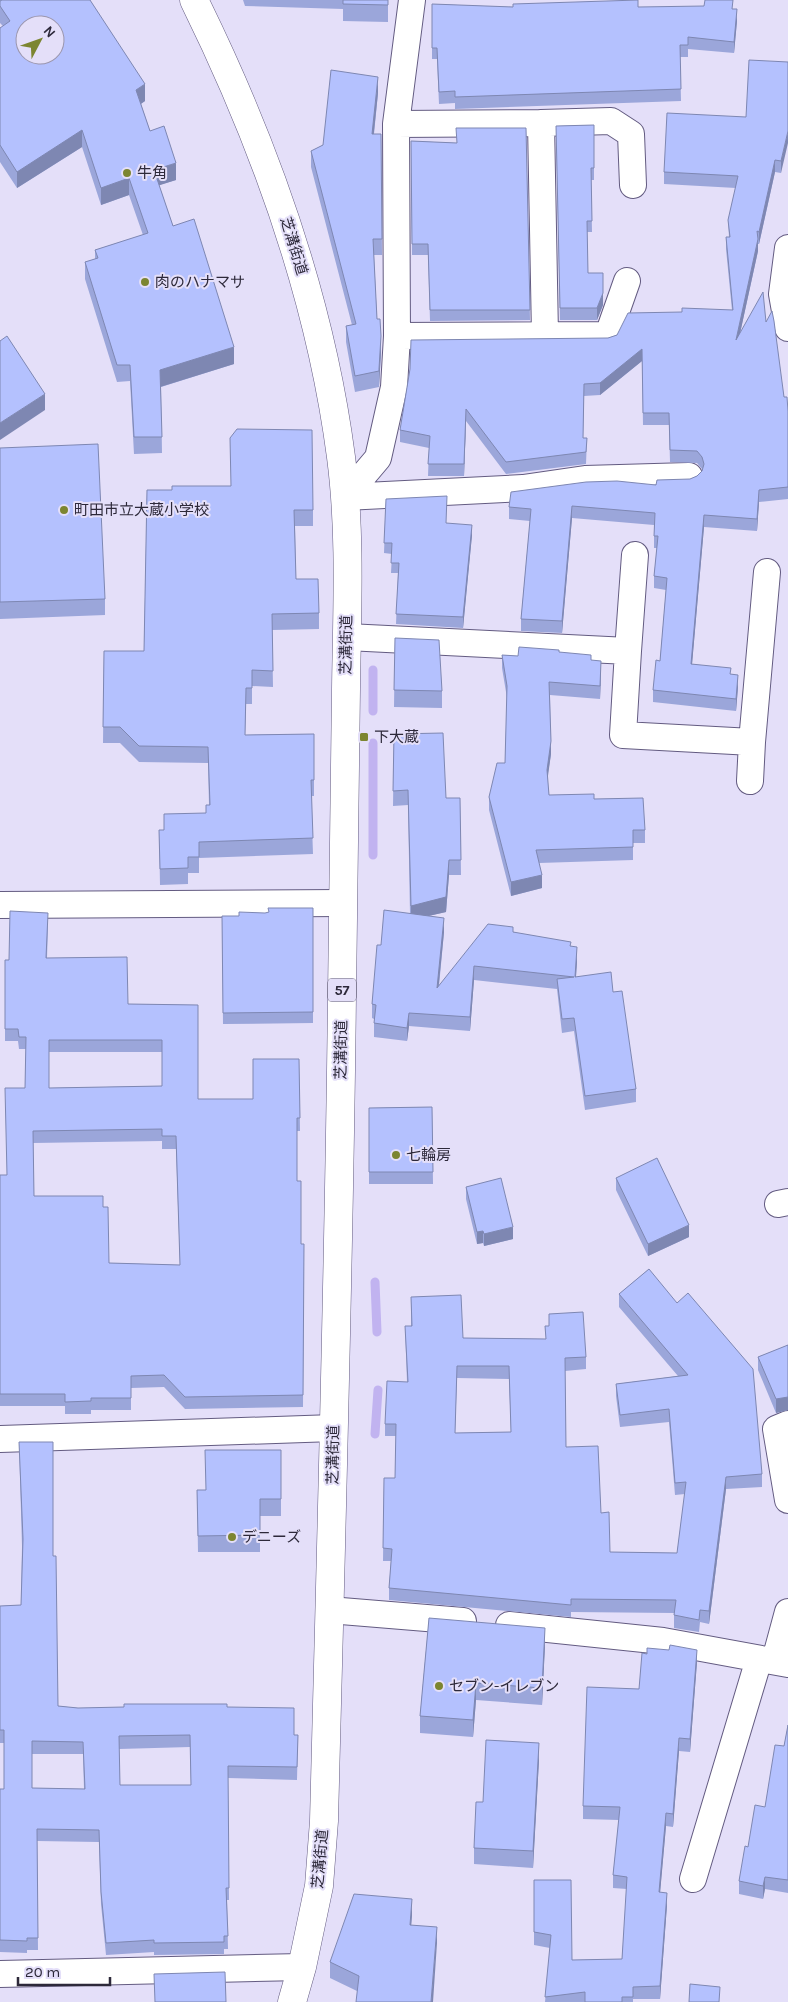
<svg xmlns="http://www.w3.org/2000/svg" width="788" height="2002" font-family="Karla,'Noto Sans JP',sans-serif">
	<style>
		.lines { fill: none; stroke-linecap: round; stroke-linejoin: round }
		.stream { stroke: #c1b3f0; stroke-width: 9 }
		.minor-casing { stroke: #635b81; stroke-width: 28 }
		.primary-casing { stroke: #635b81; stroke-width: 29 }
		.minor { stroke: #fff; stroke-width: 26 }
		.primary { stroke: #fff; stroke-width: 28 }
		.wall { fill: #9ba6da; fill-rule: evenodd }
		.shaded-wall { fill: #7e87b2 }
		.building { fill: #b4c1fe; stroke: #7e87b2; fill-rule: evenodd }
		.poi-dot { fill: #7c8531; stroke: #e4dff9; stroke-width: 2 }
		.labels { text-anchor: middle; stroke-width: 4; stroke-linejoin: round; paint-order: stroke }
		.shield { fill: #e4dff9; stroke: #646073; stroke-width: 1 }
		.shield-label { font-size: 14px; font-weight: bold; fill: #2d293a }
		.poi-label { font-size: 15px; fill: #2d293a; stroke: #e4dff9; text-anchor: start }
		.street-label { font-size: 15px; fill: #2d293a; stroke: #e4dff9 }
	</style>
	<rect width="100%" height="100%" fill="#e4dff9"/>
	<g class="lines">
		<!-- stream -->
		<path class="stream" d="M 373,711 L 373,670
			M 373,743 L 373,855
			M 375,1282 L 377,1332
			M 375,1434 L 378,1390"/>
		<defs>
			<path id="minor" d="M 541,123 L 611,121 L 631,134 L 633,185
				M 396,124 L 541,123 L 545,335
				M 788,248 L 782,294 L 788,328
				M 397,336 L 608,335 L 627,281
				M 345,497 L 378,458 L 394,387 L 397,336 L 396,124 L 412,0
				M 345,497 L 523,488 L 585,479 L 689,476
				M 347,637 L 628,651 L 635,555
				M 628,651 L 623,735 L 752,742 L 767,572
				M 750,781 L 752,742
				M 0,905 L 343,903
				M 778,1204 L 788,1202
				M 788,1424 L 776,1429 L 788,1500
				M 0,1439 L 334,1428
				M 329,1610 L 463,1621
				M 509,1625 L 663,1641 L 788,1664
				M 775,1660 L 788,1612
				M 693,1879 L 759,1659
				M 0,1974 L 302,1967"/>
			<path id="primary" d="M 194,0 C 265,144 320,296 341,457 C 351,533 347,612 346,689 C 344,791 343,893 342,995 C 339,1270 331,1545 324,1821 L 319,1886 L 302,1967 L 292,2002"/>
		</defs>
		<!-- minor casing -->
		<use href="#minor" class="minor-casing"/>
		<!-- primary casing -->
		<use href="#primary" class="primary-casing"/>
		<!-- minor -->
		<use href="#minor" class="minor"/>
		<!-- primary -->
		<use href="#primary" class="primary"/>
	</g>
	<!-- wall -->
	<path class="wall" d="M 0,0 L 90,0 L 145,101 L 141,104 L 150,131 L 176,180 L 159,185 L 173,226 L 234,364 L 161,387 L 162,453 L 134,454 L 130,381 L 117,382 L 85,279 L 85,262 L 95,259 L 95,250 L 143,235 L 129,195 L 101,205 L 82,147 L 17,188 L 0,162 L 0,28 L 3,26 L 0,23 Z
		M 243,0 L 388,0 L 388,22 L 343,21 L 343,9 L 245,6 Z
		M 432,4 L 513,7 L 638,7 L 733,9 L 737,21 L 734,53 L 688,49 L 688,57 L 680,57 L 681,101 L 455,109 L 455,103 L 439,104 L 437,59 L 432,59 Z
		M 788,62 L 781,173 L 775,172 L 759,244 L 758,244 L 758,251 L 740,333 L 766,322 L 784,397 L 788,411 L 788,499 L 759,502 L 757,531 L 704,527 L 692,664 L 731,675 L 738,687 L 736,711 L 653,702 L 653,690 L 660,661 L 666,590 L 654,588 L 654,576 L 657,548 L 654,548 L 654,525 L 572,518 L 562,633 L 521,631 L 521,619 L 530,521 L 509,519 L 509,507 L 690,479 L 697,476 L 702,471 L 702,469 L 697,463 L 670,462 L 669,425 L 643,425 L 642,361 L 600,395 L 584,396 L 583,438 L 587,438 L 586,464 L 506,474 L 466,421 L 464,476 L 428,476 L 429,448 L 400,442 L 400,430 L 608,338 L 682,312 L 732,310 L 726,249 L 726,237 L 729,237 L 728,220 L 736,188 L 664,184 L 664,172 L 746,117 Z
		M 378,93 L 374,134 L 381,134 L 382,255 L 374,255 L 377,319 L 381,352 L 379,385 L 379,387 L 355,392 L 346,342 L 346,326 L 352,325 L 311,167 L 311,151 L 323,145 Z
		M 594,125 L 594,180 L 591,180 L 592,232 L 587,232 L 588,273 L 603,305 L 597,320 L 560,320 L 556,126 Z
		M 526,128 L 530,320 L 430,321 L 428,255 L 412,255 L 411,141 L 456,143 Z
		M 0,448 L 105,599 L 105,615 L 0,619 Z
		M 147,490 L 313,510 L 313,526 L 295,526 L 296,579 L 319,613 L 319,629 L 272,630 L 273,687 L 252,686 L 252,704 L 246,704 L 245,735 L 314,734 L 314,796 L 311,796 L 313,854 L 199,858 L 199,873 L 188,873 L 188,884 L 160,885 L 159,830 L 164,830 L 206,813 L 209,805 L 208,763 L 139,762 L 120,743 L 103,743 L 104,651 L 144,651 Z
		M 386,499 L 446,523 L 472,535 L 463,628 L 396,624 L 398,573 L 391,573 L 392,554 L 384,553 Z
		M 395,638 L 442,691 L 442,708 L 394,707 Z
		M 559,652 L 591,660 L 601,674 L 600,699 L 550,695 L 551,754 L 547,779 L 549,795 L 594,799 L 645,830 L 645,843 L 633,843 L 633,860 L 539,863 L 542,888 L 511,896 L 489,810 L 489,797 L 505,763 L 507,698 L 502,668 L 502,655 L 518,656 Z
		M 394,734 L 446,798 L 460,798 L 461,875 L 449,875 L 446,912 L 428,916 L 444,932 L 439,986 L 513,932 L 571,946 L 577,961 L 576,977 L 613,992 L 636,1089 L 636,1102 L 585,1110 L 574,1031 L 562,1033 L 557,989 L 474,980 L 470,1031 L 409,1026 L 407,1041 L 374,1037 L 374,1019 L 372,1018 L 372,1004 L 381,945 L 410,914 L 408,805 L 393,806 Z
		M 313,908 L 313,1023 L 223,1024 L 222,916 L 239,916 Z
		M 48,925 L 47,958 L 128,1004 L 198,1005 L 198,1099 L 253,1099 L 299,1059 L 300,1131 L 297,1131 L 297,1181 L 301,1244 L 304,1244 L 303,1407 L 185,1409 L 164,1387 L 131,1388 L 131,1410 L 91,1410 L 91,1414 L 65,1414 L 65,1406 L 0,1406 L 0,1175 L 7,1175 L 25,1088 L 26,1049 L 19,1049 L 18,1041 L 5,1041 L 5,960 L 9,960 ZM 49,1052 L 162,1052 L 162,1086 L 49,1088 ZM 162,1141 L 162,1149 L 176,1149 L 180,1265 L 109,1263 L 103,1207 L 34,1196 L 33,1143 Z
		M 432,1107 L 433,1184 L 369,1184 L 369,1108 Z
		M 616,1178 L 689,1237 L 648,1256 L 616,1190 Z
		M 466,1187 L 513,1239 L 484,1246 L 483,1243 L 477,1244 L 466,1199 Z
		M 649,1269 L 762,1474 L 762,1487 L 726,1489 L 709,1624 L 700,1622 L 699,1632 L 674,1628 L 674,1613 L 571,1612 L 571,1617 L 389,1600 L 389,1588 L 391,1561 L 383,1561 L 384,1478 L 395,1478 L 396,1436 L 385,1436 L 385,1424 L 407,1382 L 405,1326 L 411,1326 L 411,1297 L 463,1338 L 546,1339 L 545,1326 L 549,1326 L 549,1314 L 586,1357 L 586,1369 L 565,1371 L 566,1447 L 601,1513 L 610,1552 L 677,1553 L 685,1494 L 675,1495 L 669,1422 L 620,1427 L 616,1396 L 616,1384 L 678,1376 L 619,1307 L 619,1294 ZM 457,1378 L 509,1379 L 511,1432 L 455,1433 Z
		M 788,1345 L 788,1410 L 776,1413 L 758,1370 L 758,1357 Z
		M 19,1442 L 53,1556 L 58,1706 L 78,1708 L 227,1707 L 294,1735 L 298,1735 L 297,1780 L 228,1778 L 229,1900 L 227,1900 L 228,1949 L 224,1949 L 224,1954 L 154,1955 L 154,1952 L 106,1955 L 101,1904 L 99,1842 L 37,1841 L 38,1950 L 27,1950 L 27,1953 L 0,1952 L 0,1789 L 4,1789 L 4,1743 L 0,1743 L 0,1606 L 21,1605 L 22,1546 ZM 190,1747 L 191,1785 L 120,1785 L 119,1749 ZM 32,1754 L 83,1754 L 84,1789 L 32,1788 Z
		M 281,1450 L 281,1516 L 260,1516 L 260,1552 L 198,1552 L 197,1490 L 206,1490 Z
		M 429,1618 L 545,1645 L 542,1705 L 476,1700 L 473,1737 L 420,1733 L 420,1716 Z
		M 697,1662 L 690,1752 L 679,1751 L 673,1827 L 666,1826 L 660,1892 L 667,1905 L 660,1999 L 633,1999 L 633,2002 L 545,2002 L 550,1948 L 534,1945 L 534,1880 L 572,1960 L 622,1959 L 627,1889 L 613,1888 L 613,1875 L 619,1820 L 583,1819 L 583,1806 L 639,1689 Z
		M 788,1725 L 788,1893 L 765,1889 L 763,1899 L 739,1894 L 739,1881 L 765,1807 L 784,1746 Z
		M 539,1760 L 533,1868 L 474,1864 L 474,1848 L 483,1802 Z
		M 412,1915 L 411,1925 L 437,1943 L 357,1991 L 330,1978 L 330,1962 Z"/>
	<!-- shaded-wall -->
	<path class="shaded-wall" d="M 737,9 L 737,21 L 734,53 L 734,42 Z
		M 378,77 L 378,93 L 372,150 L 372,134 Z
		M 145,84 L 145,101 L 136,107 L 136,90 Z
		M 82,130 L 82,147 L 17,188 L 17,172 Z
		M 788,131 L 788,143 L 781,173 L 781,161 Z
		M 775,160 L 775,172 L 759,244 L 759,232 Z
		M 176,163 L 176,180 L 154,187 L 154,170 Z
		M 129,178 L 129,195 L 101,205 L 101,188 Z
		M 758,239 L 758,251 L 736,352 L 736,340 Z
		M 603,293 L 603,305 L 597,320 L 597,308 Z
		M 381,336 L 381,352 L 379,387 L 379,371 Z
		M 234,347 L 234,364 L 160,387 L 160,370 Z
		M 642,349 L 642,361 L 600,395 L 600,383 Z
		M 45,394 L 45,410 L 0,440 L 0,423 Z
		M 466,409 L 466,421 L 464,476 L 464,464 Z
		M 759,490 L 759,502 L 757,531 L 757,519 Z
		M 572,506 L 572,518 L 562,633 L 562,621 Z
		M 704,515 L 704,527 L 691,676 L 691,664 Z
		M 472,525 L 472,535 L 463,628 L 463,617 Z
		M 601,661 L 601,674 L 600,699 L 600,686 Z
		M 738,675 L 738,687 L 736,711 L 736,699 Z
		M 551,741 L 551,754 L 547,783 L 547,770 Z
		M 449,860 L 449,875 L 446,912 L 411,920 L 411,906 Z
		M 542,875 L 542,888 L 511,896 L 511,882 Z
		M 444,918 L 444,932 L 437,1002 L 437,988 Z
		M 577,947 L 577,961 L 575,991 L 575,977 Z
		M 474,966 L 474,980 L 470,1031 L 470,1017 Z
		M 409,1013 L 409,1026 L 407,1041 L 407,1028 Z
		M 689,1225 L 689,1237 L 648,1256 L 648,1244 Z
		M 513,1227 L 513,1239 L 484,1246 L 484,1234 Z
		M 483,1231 L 483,1243 L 477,1244 L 477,1232 Z
		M 788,1397 L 788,1410 L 776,1413 L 776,1399 Z
		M 726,1477 L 726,1489 L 709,1624 L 709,1611 Z
		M 545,1628 L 545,1645 L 542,1705 L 542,1688 Z
		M 697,1650 L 697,1662 L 690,1752 L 690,1739 Z
		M 476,1683 L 476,1700 L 473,1737 L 473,1720 Z
		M 679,1738 L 679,1751 L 673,1827 L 673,1814 Z
		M 539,1743 L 539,1760 L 533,1868 L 533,1851 Z
		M 666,1813 L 666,1826 L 659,1905 L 659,1892 Z
		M 765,1877 L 765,1889 L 763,1899 L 763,1886 Z
		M 667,1893 L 667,1905 L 660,1999 L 660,1986 Z
		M 412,1899 L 412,1915 L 410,1941 L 410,1925 Z
		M 437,1927 L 437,1943 L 433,2002 L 431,2002 Z"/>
	<!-- building -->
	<path class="building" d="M 2,0 L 90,0 L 145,84 L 136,90 L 150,131 L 164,126 L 176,163 L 154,170 L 173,226 L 194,219 L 234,347 L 160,370 L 162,437 L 134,437 L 130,365 L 117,365 L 85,262 L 98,258 L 95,250 L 148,233 L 129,178 L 101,188 L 82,130 L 17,172 L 0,145 L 0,28 L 10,21 L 0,6 L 0,1 ZM 25,25 L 55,25 L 55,55 L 25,55 Z
		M 343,0 L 388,0 L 388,5 L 343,4 Z
		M 638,0 L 638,7 L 704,6 L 705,0 L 733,0 L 732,9 L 737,9 L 734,42 L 688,37 L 688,45 L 680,45 L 681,89 L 455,97 L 455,91 L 439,92 L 437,48 L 432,48 L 432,4 L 513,7 L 513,4 Z
		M 749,60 L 788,62 L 788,131 L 781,161 L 775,160 L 759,232 L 757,231 L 758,239 L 736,340 L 763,292 L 766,322 L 772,311 L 774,321 L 784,397 L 787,397 L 788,411 L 788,487 L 759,490 L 757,519 L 704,515 L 691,664 L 731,668 L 730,674 L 738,675 L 736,699 L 653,690 L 656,660 L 660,661 L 667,578 L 654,576 L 658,536 L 654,536 L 655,513 L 572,506 L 562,621 L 521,619 L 531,509 L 509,507 L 511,492 L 586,482 L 617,481 L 656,485 L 657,480 L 690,479 L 697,476 L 702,471 L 704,464 L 702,457 L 697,451 L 670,450 L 669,413 L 643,413 L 642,349 L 600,383 L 584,384 L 583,438 L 587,438 L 586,452 L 506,462 L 466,409 L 464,464 L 428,464 L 430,436 L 400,430 L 410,369 L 411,340 L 608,338 L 617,335 L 628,313 L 682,312 L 682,308 L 733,310 L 726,237 L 730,237 L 728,220 L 738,176 L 664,172 L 667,113 L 746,117 Z
		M 331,70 L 378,77 L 372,134 L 381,134 L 382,239 L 373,239 L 377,319 L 380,319 L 381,336 L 379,369 L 379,371 L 355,376 L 346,326 L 356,324 L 311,151 L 323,145 Z
		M 594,125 L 594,168 L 591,168 L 592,221 L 587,221 L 588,273 L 603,273 L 603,293 L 597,308 L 560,308 L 556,126 Z
		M 456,128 L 526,128 L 530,310 L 430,310 L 428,244 L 412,244 L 411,141 L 457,143 Z
		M 7,336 L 45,394 L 0,423 L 0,341 Z
		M 237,429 L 312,430 L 313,510 L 294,510 L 296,579 L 318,579 L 319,613 L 272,614 L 273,671 L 252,670 L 252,688 L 246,688 L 245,735 L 314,734 L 314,780 L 311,780 L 313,838 L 199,842 L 199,857 L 188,857 L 188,868 L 160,869 L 159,830 L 164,830 L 164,814 L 206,813 L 206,805 L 210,805 L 208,747 L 139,746 L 120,727 L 103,727 L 104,651 L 144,651 L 147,490 L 172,490 L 172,486 L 231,486 L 230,438 Z
		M 98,444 L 105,599 L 0,602 L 0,448 Z
		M 447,496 L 446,523 L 472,525 L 463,617 L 396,614 L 399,563 L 391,563 L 392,543 L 384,543 L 386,499 Z
		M 395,638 L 439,640 L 442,691 L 394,690 Z
		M 519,647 L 559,650 L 559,652 L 591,655 L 591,660 L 601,661 L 600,686 L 549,682 L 551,741 L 547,770 L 549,795 L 594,794 L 594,799 L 643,798 L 645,830 L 633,830 L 633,847 L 536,850 L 542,875 L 511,882 L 489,797 L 497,763 L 505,763 L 507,686 L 502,655 L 518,656 Z
		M 443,733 L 446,798 L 460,798 L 461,860 L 449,860 L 446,897 L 411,906 L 408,790 L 393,791 L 394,734 Z
		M 268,908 L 313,908 L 313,1012 L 223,1013 L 222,916 L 239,916 L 239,912 L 265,913 L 269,912 Z
		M 384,910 L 444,918 L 437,988 L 488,924 L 513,927 L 513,932 L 571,942 L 570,946 L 577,947 L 575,977 L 611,972 L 613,992 L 622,991 L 636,1089 L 585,1096 L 574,1018 L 562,1019 L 557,979 L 574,977 L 474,966 L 470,1017 L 409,1013 L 407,1028 L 374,1023 L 376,1005 L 372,1004 L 377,945 L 381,945 Z
		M 10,911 L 48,913 L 46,958 L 127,957 L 128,1004 L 198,1005 L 198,1099 L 253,1099 L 253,1059 L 299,1059 L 300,1118 L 297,1118 L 297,1181 L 301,1181 L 301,1244 L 304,1244 L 303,1395 L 185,1397 L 164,1375 L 131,1376 L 131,1398 L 91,1398 L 91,1401 L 65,1402 L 65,1394 L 0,1394 L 0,1175 L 7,1175 L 5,1088 L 25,1088 L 26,1037 L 19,1037 L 18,1029 L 5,1029 L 5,960 L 9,960 ZM 49,1040 L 162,1040 L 162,1086 L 49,1088 ZM 162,1129 L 162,1136 L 176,1136 L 180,1265 L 109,1263 L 108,1207 L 103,1207 L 103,1196 L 34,1196 L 33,1131 Z
		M 432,1107 L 433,1172 L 369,1172 L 369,1108 Z
		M 657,1158 L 689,1225 L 648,1244 L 616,1178 Z
		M 501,1178 L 513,1227 L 484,1234 L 483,1231 L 477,1232 L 466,1187 Z
		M 649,1269 L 677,1303 L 688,1293 L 753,1369 L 762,1474 L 726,1477 L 709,1611 L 700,1610 L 699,1620 L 674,1615 L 676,1600 L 571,1599 L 571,1605 L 389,1588 L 392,1549 L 383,1548 L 384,1478 L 395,1478 L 396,1424 L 385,1424 L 387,1381 L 408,1382 L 405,1326 L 412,1326 L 411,1297 L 461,1295 L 463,1338 L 546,1339 L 545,1326 L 549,1326 L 549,1314 L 583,1312 L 586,1357 L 565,1358 L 566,1447 L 598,1446 L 601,1513 L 609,1512 L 610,1552 L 677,1553 L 686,1482 L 675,1483 L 669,1409 L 620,1415 L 616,1384 L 688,1375 L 619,1294 ZM 457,1366 L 509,1366 L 511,1432 L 455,1433 Z
		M 788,1345 L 788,1397 L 776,1399 L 758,1357 Z
		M 19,1442 L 53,1442 L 53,1556 L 56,1556 L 58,1706 L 78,1708 L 124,1707 L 124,1704 L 227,1704 L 227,1707 L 294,1708 L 294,1735 L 298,1735 L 297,1767 L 228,1766 L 229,1888 L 226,1888 L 228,1936 L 224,1936 L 224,1942 L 154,1943 L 154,1940 L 106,1943 L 101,1892 L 99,1830 L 37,1829 L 38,1938 L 27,1938 L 27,1941 L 0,1940 L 0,1789 L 4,1789 L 4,1730 L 0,1730 L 0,1606 L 21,1605 L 23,1539 ZM 190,1735 L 191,1785 L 120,1785 L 119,1736 ZM 32,1741 L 83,1742 L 85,1789 L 32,1788 Z
		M 205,1450 L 281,1450 L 281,1499 L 260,1499 L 260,1535 L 198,1536 L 197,1490 L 206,1490 Z
		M 429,1618 L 545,1628 L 542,1688 L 476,1683 L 473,1720 L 420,1716 Z
		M 670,1645 L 697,1650 L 690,1739 L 679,1738 L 673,1814 L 666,1813 L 659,1892 L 667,1893 L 660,1986 L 633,1987 L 633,1997 L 622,1997 L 622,2002 L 585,2002 L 585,1992 L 545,1997 L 551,1935 L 534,1932 L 534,1880 L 571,1880 L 572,1960 L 622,1959 L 627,1877 L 613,1875 L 620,1807 L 583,1806 L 587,1687 L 639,1689 L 642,1653 L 647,1654 L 647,1648 L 669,1650 Z
		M 788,1725 L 788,1880 L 765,1877 L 763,1886 L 739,1881 L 745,1846 L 748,1847 L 755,1805 L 765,1807 L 775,1745 L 784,1746 Z
		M 486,1740 L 539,1743 L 533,1851 L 474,1848 L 476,1802 L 483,1802 Z
		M 354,1894 L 412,1899 L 410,1925 L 437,1927 L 431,2002 L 356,2002 L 359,1976 L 330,1962 Z
		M 225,1972 L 226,2002 L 155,2002 L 154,1974 Z
		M 690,1984 L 720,1987 L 719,2002 L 689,2002 Z"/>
	<!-- markers -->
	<g class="poi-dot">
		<circle cx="127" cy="173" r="5"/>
		<circle cx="145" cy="282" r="5"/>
		<circle cx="64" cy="510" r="5"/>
		<rect x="359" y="732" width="10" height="10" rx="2.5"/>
		<circle cx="396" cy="1155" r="5"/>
		<circle cx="232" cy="1537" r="5"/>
		<circle cx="439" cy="1686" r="5"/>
	</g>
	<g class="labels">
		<!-- shield labels -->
		<rect class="shield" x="328" y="978.5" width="28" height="23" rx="4"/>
		<g class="shield-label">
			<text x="342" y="995">57</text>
		</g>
		<!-- poi labels -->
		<g class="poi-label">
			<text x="137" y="178">牛角</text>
			<text x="155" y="287">肉のハナマサ</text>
			<text x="74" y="515">町田市立大蔵小学校</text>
			<text x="374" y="742">下大蔵</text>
			<text x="406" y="1160">七輪房</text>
			<text x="242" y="1542">デニーズ</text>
			<text x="449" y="1691">セブン-イレブン</text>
		</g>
		<!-- street labels -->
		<g class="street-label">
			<text transform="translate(294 246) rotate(73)" y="5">芝溝街道</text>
			<text transform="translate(346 645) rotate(-89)" y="5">芝溝街道</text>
			<text transform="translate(341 1050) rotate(-89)" y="5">芝溝街道</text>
			<text transform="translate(333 1455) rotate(-89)" y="5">芝溝街道</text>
			<text transform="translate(320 1859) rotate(-85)" y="5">芝溝街道</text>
		</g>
	</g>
	<!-- north arrow -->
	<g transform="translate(40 40) rotate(49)"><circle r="24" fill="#e4dff9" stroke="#9b96ad"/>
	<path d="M0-4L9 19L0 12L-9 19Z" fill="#7c8531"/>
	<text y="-8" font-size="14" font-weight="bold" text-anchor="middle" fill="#2d293a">N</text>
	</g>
	<!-- scale -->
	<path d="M18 1977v8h92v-8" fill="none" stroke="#2d293a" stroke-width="2.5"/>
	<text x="25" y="1977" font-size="15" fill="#2d293a" stroke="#e4dff9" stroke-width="4" paint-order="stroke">20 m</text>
</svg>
